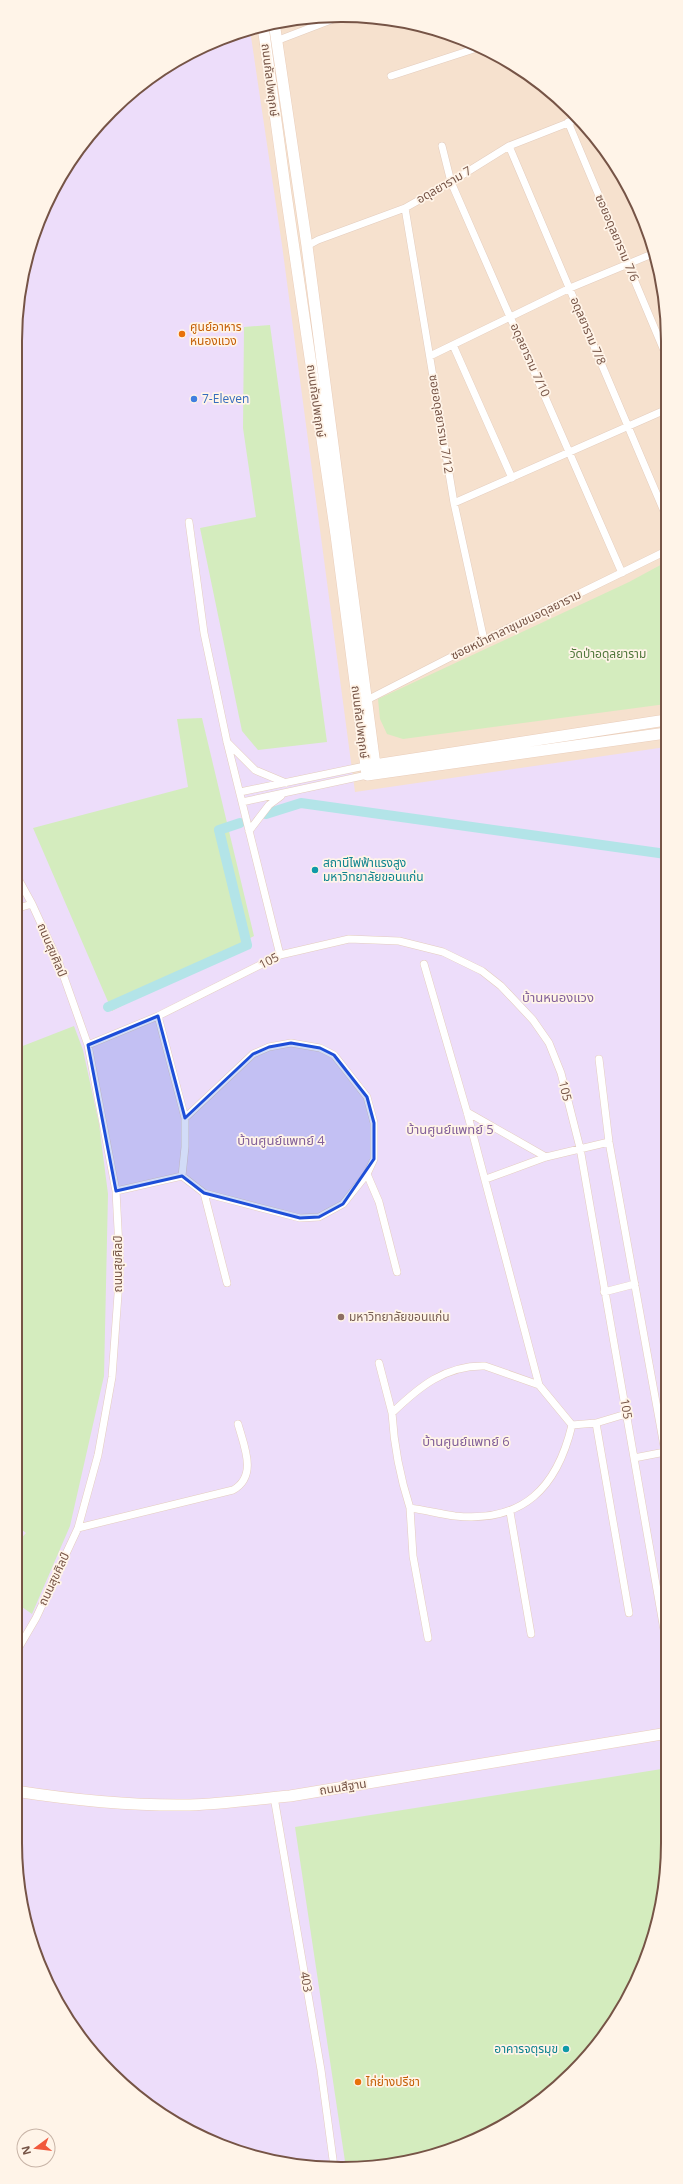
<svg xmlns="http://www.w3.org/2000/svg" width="683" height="2184" font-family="'Open Sans','Noto Sans Thai',sans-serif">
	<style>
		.residential { fill: #f6e1ce }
		.education { fill: #edddfa }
		.green { fill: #d4ecbe }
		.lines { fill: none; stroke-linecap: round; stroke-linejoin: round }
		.canal { stroke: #b3e4e8; stroke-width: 10 }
		.street-casing { stroke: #e4cdbe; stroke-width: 8 }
		.secondary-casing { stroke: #eacebb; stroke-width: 12 }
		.street { stroke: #fff; stroke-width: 7 }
		.secondary { stroke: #fff; stroke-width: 11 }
		.marked { fill: #1d4ed8; fill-opacity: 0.2; stroke: #1d4ed8; stroke-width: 3; stroke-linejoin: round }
		.food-dot { fill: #e8710a; stroke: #fff4e8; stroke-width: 1.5 }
		.shop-dot { fill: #3f7fe0; stroke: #fff4e8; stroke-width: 1.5 }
		.culture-dot { fill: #0f9aa8; stroke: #fff4e8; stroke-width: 1.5 }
		.education-dot { fill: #8d6e63; stroke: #fff4e8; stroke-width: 1.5 }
		.labels { text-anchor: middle; stroke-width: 3.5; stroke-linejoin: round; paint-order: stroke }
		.street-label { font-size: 12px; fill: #765446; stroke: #fff4e8 }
		.food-label { font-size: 12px; fill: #c56008; stroke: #fff4e8; text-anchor: start }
		.shop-label { font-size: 12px; fill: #366cbe; stroke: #fff4e8; text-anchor: start }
		.park-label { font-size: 12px; fill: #50773b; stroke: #fff4e8 }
		.culture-label { font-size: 12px; fill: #0d838f; stroke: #fff4e8; text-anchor: start }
		.education-label { font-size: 12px; fill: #785e54; stroke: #fff4e8; text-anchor: start }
		.neighbourhood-label { font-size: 13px; fill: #83609a; stroke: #fff4e8 }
		.rim { fill: none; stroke: #765446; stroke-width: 2 }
	</style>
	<rect width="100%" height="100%" fill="#fef0e0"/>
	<!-- residential -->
	<path class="residential" d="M 342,15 L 405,21 L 505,59 L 587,126 L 634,197 L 665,299 L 668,1631 L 15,342 L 235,34 L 278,21 Z"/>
	<!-- education -->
	<path class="education" d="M 250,30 L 282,245 L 355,792 L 666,747 L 668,1842 L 662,1906 L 643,1968 L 613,2024 L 572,2074 L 523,2114 L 426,2158 L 363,2168 L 299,2166 L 197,2135 L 143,2102 L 96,2058 L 40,1967 L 21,1906 L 15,1843 L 15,342 L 21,278 L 40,216 L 70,160 L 111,110 L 160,70 L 217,40 Z"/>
	<!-- green -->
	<path class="green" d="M 270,325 L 327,742 L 258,750 L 242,731 L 200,528 L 256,517 L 243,428 L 244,327 Z
		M 666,562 L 666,704 L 403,739 L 387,734 L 380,719 L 378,699 L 629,582 Z
		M 202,718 L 254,936 L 112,1011 L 33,828 L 188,787 L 177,719 Z
		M 74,1026 L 83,1050 L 99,1124 L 108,1194 L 104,1376 L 70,1526 L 32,1614 L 15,1602 L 15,1545 L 26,1533 L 15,1524 L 15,1049 Z
		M 668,1768 L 668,1842 L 662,1906 L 643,1968 L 613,2024 L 572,2074 L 523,2114 L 426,2158 L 363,2168 L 346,2168 L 295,1827 Z"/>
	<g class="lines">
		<!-- canal -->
		<path class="canal" d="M 266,814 L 301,803 L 666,854
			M 108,1007 L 247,945 L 219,830 L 240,823"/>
		<defs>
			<path id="street" d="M 276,41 L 344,15
				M 391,76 L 477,48
				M 568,122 L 665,353
				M 442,146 L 451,182 L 622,573
				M 509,146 L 666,516
				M 405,208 L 454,503 L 484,640
				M 307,246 L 318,240 L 405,208 L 451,182 L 509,146 L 578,119
				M 453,345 L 512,478
				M 430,356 L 570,288 L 652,254
				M 454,503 L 665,410
				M 189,522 L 204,633 L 227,742 L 280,955
				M 367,700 L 484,640 L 666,551
				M 227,742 L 255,770 L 286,783
				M 240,792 L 365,766
				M 242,802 L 367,775
				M 249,831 L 269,805 L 281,796
				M 15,873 L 32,904 L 59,963 L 88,1045 L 116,1191 L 120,1267 L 112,1377 L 98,1455 L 78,1528 L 36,1618 L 15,1654
				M 15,909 L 32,904
				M 424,964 L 467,1112 L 539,1385
				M 158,1016 L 185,1118
				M 88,1045 L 158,1016 L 280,955 L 349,939 L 399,941 L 443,952 L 482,971 L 501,986 L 533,1020 L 549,1043 L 561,1073 L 580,1148 L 668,1653
				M 599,1059 L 609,1142 L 667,1463
				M 467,1112 L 546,1157
				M 367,1174 L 343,1204 L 319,1217 L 300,1218 L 204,1193 L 182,1176 L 185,1147 L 185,1118 L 253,1054 L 269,1047 L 291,1043 L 320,1048 L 334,1055 L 367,1097 L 374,1123 L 374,1159 L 367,1174 L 379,1202 L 397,1272
				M 486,1179 L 546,1157 L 609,1142
				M 116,1191 L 182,1176
				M 204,1193 L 227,1283
				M 604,1292 L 635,1284
				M 379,1363 L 392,1413
				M 485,1366 L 539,1385 L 572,1425 C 557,1488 523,1523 455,1516 C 440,1514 425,1510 410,1508 C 400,1477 394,1446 392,1413 C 419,1387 445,1365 485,1366 Z
				M 596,1423 L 629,1613
				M 572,1425 L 596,1423 L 626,1414
				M 634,1458 L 665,1452
				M 410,1508 L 413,1556 L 428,1638
				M 510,1512 L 531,1634
				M 78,1528 L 233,1490 C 258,1476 244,1446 238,1424
				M 659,1600 L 668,1599
				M 274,1797 L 321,2070 L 334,2167"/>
			<path id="secondary" d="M 274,22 L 307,246 L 376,773
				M 263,26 L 286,194 L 336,535 L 367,775 L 666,733
				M 368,766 L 666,720
				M 15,1791 C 73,1800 132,1806 190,1805 C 224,1804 257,1799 290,1796 L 668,1733"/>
		</defs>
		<!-- street casing -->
		<use href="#street" class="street-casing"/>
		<!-- secondary casing -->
		<use href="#secondary" class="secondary-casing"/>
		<!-- street -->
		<use href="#street" class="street"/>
		<!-- secondary -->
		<use href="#secondary" class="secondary"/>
	</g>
	<!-- marked area -->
	<path class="marked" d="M 158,1016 L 185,1118 L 253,1054 L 269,1047 L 291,1043 L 320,1048 L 334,1055 L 367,1097 L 374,1123 L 374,1159 L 343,1204 L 319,1217 L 300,1218 L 204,1193 L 182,1176 L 116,1191 L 88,1045 Z"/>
	<!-- markers -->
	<g class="food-dot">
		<circle cx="182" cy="334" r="4"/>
		<circle cx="358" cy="2082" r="4"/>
	</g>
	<circle class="shop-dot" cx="194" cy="399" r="4"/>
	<g class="culture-dot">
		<circle cx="315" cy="870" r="4"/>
		<circle cx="566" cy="2049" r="4"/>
	</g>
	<circle class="education-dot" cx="341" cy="1317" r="4"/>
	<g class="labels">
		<!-- street labels -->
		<g class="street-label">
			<text transform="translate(270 80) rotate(83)" y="4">ถนนกัลปพฤกษ์</text>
			<text transform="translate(444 185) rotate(-30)" y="4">อดุลยาราม 7</text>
			<text transform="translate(617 238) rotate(67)" y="4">ซอยอดุลยาราม 7/6</text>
			<text transform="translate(588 331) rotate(67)" y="4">อดุลยาราม 7/8</text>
			<text transform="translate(530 360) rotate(66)" y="4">อดุลยาราม 7/10</text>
			<text transform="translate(316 401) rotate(82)" y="4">ถนนกัลปพฤกษ์</text>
			<text transform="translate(441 424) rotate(81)" y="4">ซอยอดุลยาราม 7/12</text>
			<text transform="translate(516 625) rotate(-26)" y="4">ซอยหน้าศาลาชุมชนอดุลยาราม</text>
			<text transform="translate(360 722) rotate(83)" y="4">ถนนกัลปพฤกษ์</text>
			<text transform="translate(52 950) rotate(67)" y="4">ถนนสุขศิลป์</text>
			<text transform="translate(269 961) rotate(-27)" y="4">105</text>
			<text transform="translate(565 1091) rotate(76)" y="4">105</text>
			<text transform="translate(118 1264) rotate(-90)" y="4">ถนนสุขศิลป์</text>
			<text transform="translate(626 1409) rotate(80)" y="4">105</text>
			<text transform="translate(54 1579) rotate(-65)" y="4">ถนนสุขศิลป์</text>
			<text transform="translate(343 1787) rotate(-9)" y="4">ถนนสีฐาน</text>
			<text transform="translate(306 1982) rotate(80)" y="4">403</text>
		</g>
		<!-- food labels -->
		<g class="food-label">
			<text x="190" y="331">ศูนย์อาหาร<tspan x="190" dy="14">หนองแวง</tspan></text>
			<text x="366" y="2086">ไก่ย่างปรีชา</text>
		</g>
		<!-- shop labels -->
		<g class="shop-label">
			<text x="202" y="403">7-Eleven</text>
		</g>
		<!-- park labels -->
		<g class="park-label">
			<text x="608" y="658">วัดป่าอดุลยาราม</text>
		</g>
		<!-- culture labels -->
		<g class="culture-label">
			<text x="323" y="867">สถานีไฟฟ้าแรงสูง<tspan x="323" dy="14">มหาวิทยาลัยขอนแก่น</tspan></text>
			<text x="558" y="2053" text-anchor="end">อาคารจตุรมุข</text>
		</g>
		<!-- education labels -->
		<g class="education-label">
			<text x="349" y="1321">มหาวิทยาลัยขอนแก่น</text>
		</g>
		<!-- neighbourhood labels -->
		<g class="neighbourhood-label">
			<text x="558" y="1002">บ้านหนองแวง</text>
			<text x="450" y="1134">บ้านศูนย์แพทย์ 5</text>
			<text x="281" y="1145">บ้านศูนย์แพทย์ 4</text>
			<text x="466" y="1446">บ้านศูนย์แพทย์ 6</text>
		</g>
	</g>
	<!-- crop -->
	<path d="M0 0H683V2184H0ZM341 22H342A319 319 0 0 1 661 341V1843A319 319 0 0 1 342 2162H341A319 319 0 0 1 22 1843V341A319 319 0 0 1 341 22Z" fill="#fff4e8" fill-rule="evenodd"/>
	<path class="rim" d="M341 22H342A319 319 0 0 1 661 341V1843A319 319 0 0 1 342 2162H341A319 319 0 0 1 22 1843V341A319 319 0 0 1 341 22Z"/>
	<!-- north arrow -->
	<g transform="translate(36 2148) rotate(255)"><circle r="19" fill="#fff4e8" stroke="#c8b4a7"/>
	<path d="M0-3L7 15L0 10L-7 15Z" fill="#f1583c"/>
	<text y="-6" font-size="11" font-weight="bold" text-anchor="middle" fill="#765446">N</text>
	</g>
</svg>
